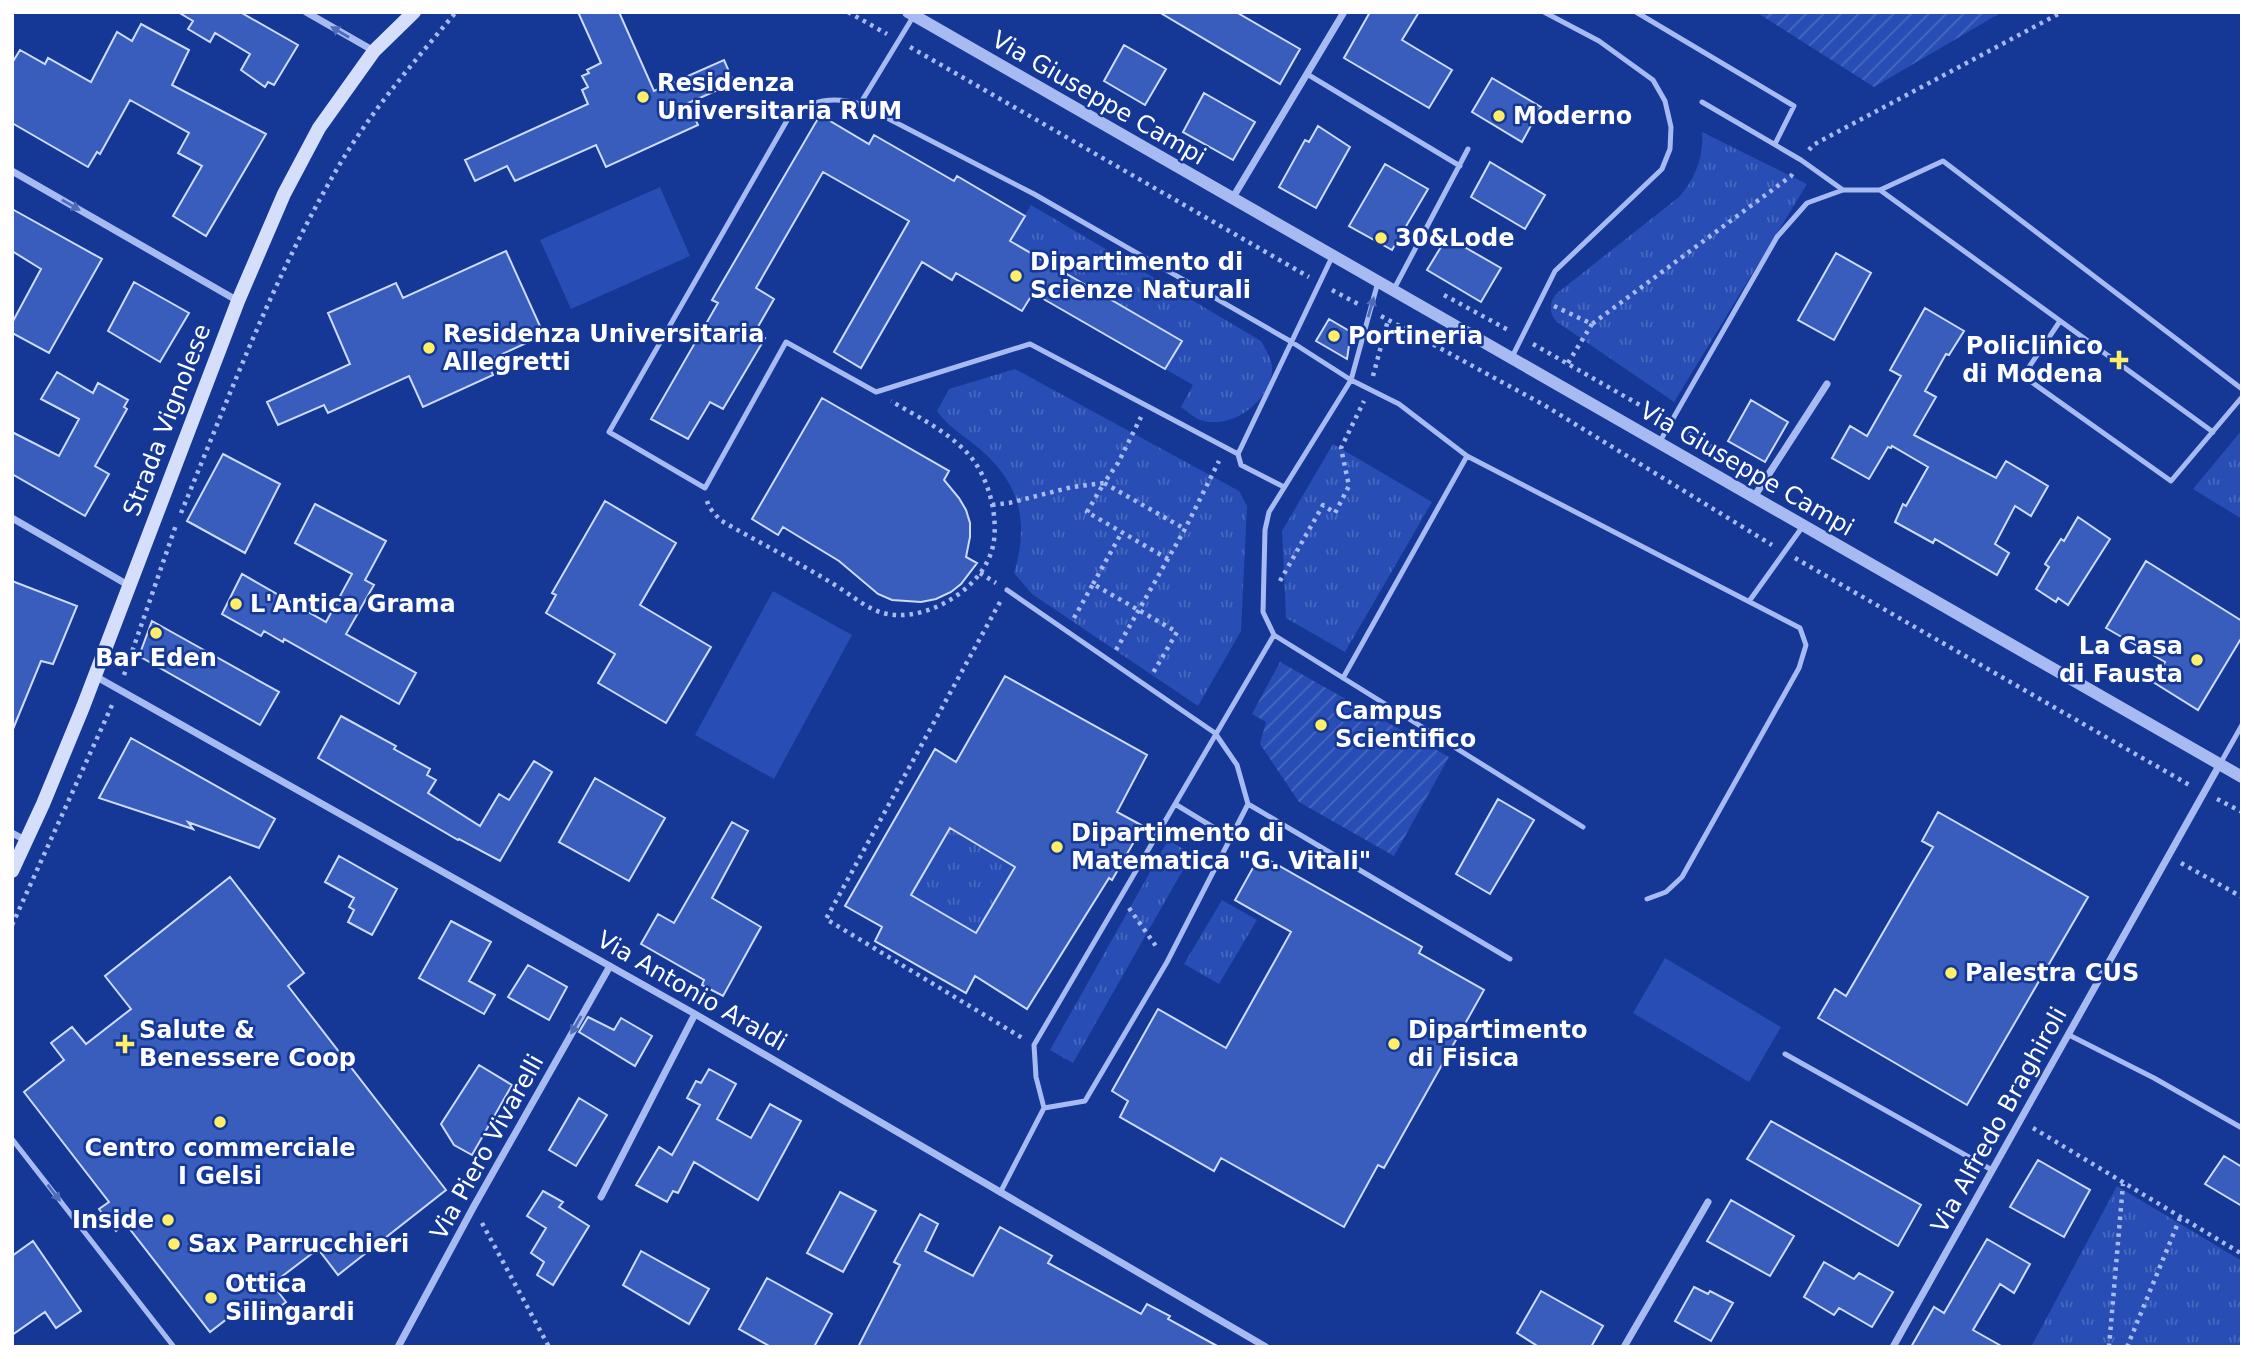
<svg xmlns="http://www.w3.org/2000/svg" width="2254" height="1359" font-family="'DejaVu Sans',sans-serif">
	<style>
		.grass { fill: url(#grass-tufts) }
		.garden { fill: url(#garden-furrows) }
		.pitch { fill: #284eb5 }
		.building { fill: #395dbc; stroke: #cedbfc; stroke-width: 2; fill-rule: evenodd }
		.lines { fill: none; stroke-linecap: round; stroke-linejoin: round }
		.path { stroke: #a7bbf2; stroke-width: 4.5; stroke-dasharray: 3.5 5; stroke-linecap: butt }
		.service { stroke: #a7bbf2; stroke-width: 5 }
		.minor { stroke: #a7bbf2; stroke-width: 7 }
		.tertiary { stroke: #a7bbf2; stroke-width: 12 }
		.secondary { stroke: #d5dffc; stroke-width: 14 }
		.oneway { fill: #4f6cbb }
		.poi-dot { fill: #ffee67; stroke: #153796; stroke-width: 2.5 }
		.labels { text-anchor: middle; stroke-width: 5; stroke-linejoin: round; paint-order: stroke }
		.poi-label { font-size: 24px; font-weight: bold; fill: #fff; stroke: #153796; text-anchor: start }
		.street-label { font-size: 24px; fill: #fff; stroke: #153796 }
	</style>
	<defs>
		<pattern id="grass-tufts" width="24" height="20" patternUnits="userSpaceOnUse" patternTransform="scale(1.75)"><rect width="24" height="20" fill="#284eb5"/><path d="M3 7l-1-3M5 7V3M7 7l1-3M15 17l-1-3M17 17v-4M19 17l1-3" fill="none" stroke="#4869c0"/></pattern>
		<pattern id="garden-furrows" width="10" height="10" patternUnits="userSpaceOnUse" patternTransform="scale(1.75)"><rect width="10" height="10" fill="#284eb5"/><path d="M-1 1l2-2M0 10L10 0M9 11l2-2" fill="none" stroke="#4869c0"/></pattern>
	</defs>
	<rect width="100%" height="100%" fill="#153796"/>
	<!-- grass -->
	<path class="grass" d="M 1702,132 L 1807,184 L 1674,402 L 1557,322 C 1549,314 1549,303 1556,294 L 1679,197 C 1695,179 1704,156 1702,132 Z
		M 1031,205 L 1261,341 C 1265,348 1271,358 1272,366 C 1274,397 1235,429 1204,421 C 1196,420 1187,411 1181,407 L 1193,385 L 1165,369 L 1182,340 L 1010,241 Z
		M 1015,369 L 1239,491 L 1247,506 L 1241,631 L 1198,706 L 1032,594 L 1014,573 C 1029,523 1021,485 981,450 C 965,436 950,429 937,411 L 949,389 Z
		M 2242,430 L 2242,519 L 2193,489 Z
		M 1333,444 L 1432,502 L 1345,652 L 1286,618 L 1282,531 Z
		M 950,828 L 1015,867 L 976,933 L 911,895 Z
		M 1168,840 L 1192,854 L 1073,1063 L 1050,1050 Z
		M 1222,900 L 1257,920 L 1219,984 L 1184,964 Z
		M 2117,1186 L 2242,1261 L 2242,1347 L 2031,1347 Z"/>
	<!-- garden -->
	<path class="garden" d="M 1756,12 L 2002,12 L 1874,87 Z
		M 1280,662 L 1449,757 L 1394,856 L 1299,802 L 1260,744 L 1266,722 L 1252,714 Z"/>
	<!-- pitch -->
	<path class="pitch" d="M 660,187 L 690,256 L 571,309 L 540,240 Z
		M 773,591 L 852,635 L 774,779 L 695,735 Z
		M 1665,958 L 1781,1027 L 1749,1082 L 1633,1013 Z"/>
	<!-- building -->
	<path class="building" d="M 178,12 L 240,12 L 298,45 L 274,85 L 268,82 L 265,87 L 241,70 L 250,54 L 215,33 L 210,42 L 188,29 L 193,21 Z
		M 578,12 L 619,12 L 654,91 L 724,60 L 734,83 L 688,103 L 698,125 L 606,167 L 596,145 L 515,181 L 507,166 L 475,181 L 465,160 L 588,104 L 582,90 L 588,87 L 582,76 L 589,73 L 587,70 L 601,63 Z
		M 1159,12 L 1236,12 L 1300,49 L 1280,84 Z
		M 1370,12 L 1419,12 L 1402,40 L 1452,70 L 1429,108 L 1344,58 Z
		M 141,24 L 189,50 L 172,85 L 266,134 L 206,236 L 173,216 L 202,166 L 178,153 L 189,133 L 130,100 L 100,154 L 97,152 L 88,167 L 12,123 L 12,63 L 20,50 L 45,64 L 48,58 L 91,82 L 117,32 L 132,41 Z
		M 1124,45 L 1166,69 L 1145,105 L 1104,81 Z
		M 1492,78 L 1541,107 L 1522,142 L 1472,112 Z
		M 1204,93 L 1255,122 L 1233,160 L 1183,132 Z
		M 820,115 L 869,144 L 874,135 L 954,181 L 957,176 L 1025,216 L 1010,241 L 1182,341 L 1165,369 L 1033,293 L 1022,311 L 956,273 L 952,280 L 922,262 L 861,368 L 834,352 L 909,221 L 823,172 L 756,288 L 774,299 L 755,332 L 765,338 L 723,409 L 710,402 L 688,439 L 651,419 L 718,303 L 712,300 Z
		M 1318,126 L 1350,147 L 1316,208 L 1279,187 L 1305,140 L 1309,142 Z
		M 1490,162 L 1545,195 L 1525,229 L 1471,197 Z
		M 1385,164 L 1428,189 L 1392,250 L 1349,226 Z
		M 12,209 L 102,259 L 49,353 L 12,333 L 12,323 L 41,269 L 12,251 Z
		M 1447,237 L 1501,268 L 1481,302 L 1427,270 Z
		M 506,251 L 544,335 L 487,361 L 493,375 L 423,407 L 409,376 L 328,413 L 324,405 L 278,425 L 267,402 L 350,364 L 328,313 L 396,283 L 403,298 Z
		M 1836,253 L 1871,273 L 1834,340 L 1798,320 Z
		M 134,282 L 189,313 L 160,362 L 108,331 Z
		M 1925,308 L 1964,331 L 1949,355 L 1946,354 L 1925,391 L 1936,397 L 1914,435 L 1996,478 L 2006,461 L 2048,486 L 2031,516 L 2015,506 L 1995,544 L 2009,553 L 1997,575 L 1935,539 L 1933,543 L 1895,522 L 1903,504 L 1906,506 L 1928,467 L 1892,446 L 1891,448 L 1888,447 L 1869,479 L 1832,458 L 1850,426 L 1867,436 L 1901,376 L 1890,370 Z
		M 1329,319 L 1351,332 L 1347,359 L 1316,341 Z
		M 57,372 L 93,393 L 98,383 L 128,400 L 124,407 L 127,409 L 95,466 L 109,474 L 85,516 L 12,474 L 12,432 L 59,456 L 79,419 L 41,399 Z
		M 822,398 L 949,471 L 944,480 L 959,498 L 966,510 L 970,523 L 970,537 L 966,557 L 977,563 L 961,584 L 951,592 L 936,599 L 921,602 L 892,600 L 878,594 L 839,561 L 783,527 L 778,535 L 752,519 Z
		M 1751,400 L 1788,422 L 1765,462 L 1728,441 Z
		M 223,454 L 280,484 L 245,553 L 187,521 Z
		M 605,501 L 676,543 L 640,605 L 711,647 L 666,723 L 598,683 L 615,654 L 546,613 L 556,595 L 552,593 Z
		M 315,504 L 386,541 L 365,580 L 374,585 L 346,634 L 416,673 L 399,704 L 284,639 L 283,642 L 264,631 L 261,636 L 222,614 L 242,574 L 326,622 L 352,574 L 295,543 Z
		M 2078,517 L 2110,539 L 2068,605 L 2058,598 L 2056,602 L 2036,589 L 2049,567 L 2045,564 L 2061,539 L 2064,541 Z
		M 2146,561 L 2242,621 L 2242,637 L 2198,710 L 2153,682 L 2165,662 L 2106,628 Z
		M 12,581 L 77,606 L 53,664 L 41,661 L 13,729 Z
		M 152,621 L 279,692 L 260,725 L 139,656 Z
		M 1005,676 L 1147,755 L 1117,812 L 1143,826 L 1112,880 L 1109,878 L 1027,1009 L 975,976 L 966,993 L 875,941 L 882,927 L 845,906 L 935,749 L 956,762 ZM 950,828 L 1015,867 L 976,933 L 911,895 Z
		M 341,716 L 396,746 L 394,749 L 430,769 L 427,775 L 436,780 L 428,793 L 480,826 L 499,794 L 509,800 L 534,761 L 552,772 L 500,861 L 459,839 L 458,840 L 318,758 Z
		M 131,738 L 275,819 L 259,848 L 188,822 L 193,829 L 99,798 Z
		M 595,778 L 665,818 L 629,881 L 559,842 Z
		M 1498,799 L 1534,820 L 1490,894 L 1456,874 Z
		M 1938,812 L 2088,897 L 1967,1105 L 1818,1018 L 1835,989 L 1846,996 L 1910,886 L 1933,847 L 1922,841 Z
		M 732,822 L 748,831 L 712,898 L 761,927 L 723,996 L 702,985 L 704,980 L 641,944 L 658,914 L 674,923 Z
		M 1260,855 L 1422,947 L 1419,953 L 1484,990 L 1384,1168 L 1378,1165 L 1344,1227 L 1221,1158 L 1214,1171 L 1120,1117 L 1128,1101 L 1112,1091 L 1158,1009 L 1226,1048 L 1291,932 L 1235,900 Z
		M 339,856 L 397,889 L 372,935 L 348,922 L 354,910 L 349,907 L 354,898 L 325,882 Z
		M 230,877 L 304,973 L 288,986 L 446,1190 L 338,1275 L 318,1249 L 272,1284 L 286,1302 L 264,1319 L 250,1301 L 210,1332 L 125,1223 L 116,1231 L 107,1220 L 99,1209 L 109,1202 L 24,1092 L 64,1060 L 51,1043 L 72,1027 L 86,1044 L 131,1009 L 105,976 Z
		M 451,921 L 491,942 L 469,981 L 495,995 L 484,1014 L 419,978 Z
		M 528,965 L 567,987 L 549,1020 L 508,997 Z
		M 588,1017 L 614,1030 L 621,1018 L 652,1036 L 635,1066 L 579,1032 Z
		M 479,1065 L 512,1085 L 472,1155 L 454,1145 L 441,1124 Z
		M 709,1069 L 736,1084 L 717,1119 L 751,1138 L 770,1104 L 801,1121 L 758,1200 L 694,1162 L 678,1193 L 673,1191 L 667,1202 L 636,1185 L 659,1147 L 672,1155 L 700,1105 L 687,1098 L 696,1081 L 701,1083 Z
		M 579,1098 L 607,1115 L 576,1166 L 549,1150 Z
		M 1771,1121 L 1921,1205 L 1898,1246 L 1747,1159 Z
		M 2224,1156 L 2242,1167 L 2242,1206 L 2205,1184 Z
		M 2038,1160 L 2090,1190 L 2064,1237 L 2010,1207 Z
		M 543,1191 L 563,1202 L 559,1207 L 589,1226 L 553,1285 L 537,1275 L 544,1262 L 531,1253 L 546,1228 L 527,1216 Z
		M 840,1192 L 876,1211 L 843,1272 L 807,1253 Z
		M 1731,1200 L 1794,1236 L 1770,1276 L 1707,1241 Z
		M 920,1214 L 938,1224 L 925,1251 L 973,1276 L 1000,1227 L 1052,1256 L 1048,1263 L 1141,1314 L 1147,1304 L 1170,1316 L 1168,1319 L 1219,1347 L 858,1347 L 900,1265 L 894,1262 Z
		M 1987,1239 L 2030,1264 L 2014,1293 L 2000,1284 L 1973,1330 L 2003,1347 L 1911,1347 L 1934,1307 L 1944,1313 Z
		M 33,1241 L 81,1311 L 56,1328 L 45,1312 L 12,1335 L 12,1256 Z
		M 641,1251 L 709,1289 L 689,1324 L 623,1285 Z
		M 1824,1262 L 1854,1279 L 1859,1273 L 1893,1292 L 1872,1327 L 1839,1308 L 1834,1315 L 1804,1297 Z
		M 767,1278 L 832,1314 L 814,1347 L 771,1347 L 739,1329 Z
		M 1694,1287 L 1708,1294 L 1710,1291 L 1733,1303 L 1711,1341 L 1675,1321 Z
		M 1541,1291 L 1603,1326 L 1591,1347 L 1539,1347 L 1517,1333 Z"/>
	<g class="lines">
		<!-- path -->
		<path class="path" d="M 848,12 L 887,34
			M 910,47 L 1309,277
			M 1809,150 L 1813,145 L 2062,12
			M 1332,290 L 1358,304
			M 1444,295 L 1510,331
			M 1554,306 L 1592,324 L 1791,176 L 1794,171
			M 1381,316 L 1544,405 L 1772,545
			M 1533,344 L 1659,416
			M 1568,363 L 1592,324
			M 1373,376 L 1388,320
			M 1681,429 L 1753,471
			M 707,501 L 709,507 L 720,520 C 758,542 798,562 835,585 C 855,597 871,614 896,615 C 935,617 984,586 993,546 C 999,518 989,478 970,456 C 949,432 918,417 891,401
			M 992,505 L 1009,503 L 1072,487 L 1104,483 L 1118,463 L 1141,417
			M 181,513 C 229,397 273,278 337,169 C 370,112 414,62 456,12
			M 1795,558 L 2191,786
			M 1168,559 L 1087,512 L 1104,483 L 1185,529
			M 980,573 L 996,583
			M 1280,581 L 1323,505 L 1335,513 L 1349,486 L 1341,448 L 1364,401
			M 1093,584 L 1122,532
			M 1000,602 L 826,919 L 1024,1039
			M 1074,618 L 1093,584 L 1177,632 L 1153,673
			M 1116,650 L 1185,529 L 1219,461
			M 124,675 L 176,525
			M 2217,799 L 2242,812
			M 2181,863 L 2242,897
			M 1129,908 L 1158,949
			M 12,925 L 113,703
			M 2033,1128 L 2242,1254
			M 482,1223 L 549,1347
			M 2109,1347 L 2123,1184
			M 2127,1347 L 2180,1218"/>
		<!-- service -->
		<path class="service" d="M 1636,12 L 1794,106 L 1775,144
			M 1307,74 L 1460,166
			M 1702,102 L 1801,160 L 1843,190
			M 860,104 L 913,17
			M 1880,190 L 2213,432
			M 1378,282 L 1351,380 L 1269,512 L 1265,530 L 1263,612 L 1274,635 L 1583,827
			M 1394,289 L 1468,149
			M 2060,321 L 2023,376 L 2171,481 L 2242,397
			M 1511,359 L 1555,271 L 1662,169 L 1670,149 L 1671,127 L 1665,101 L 1653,80 L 1599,41 L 1544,12
			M 1659,443 L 1777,237 L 1807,203 L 1843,190 L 1880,190 L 1943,161 L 2242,389
			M 1238,454 L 1030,344 L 876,392 L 786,342 L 705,488 L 609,432 L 789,117 C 810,100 834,96 860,104 L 1034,194 L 1290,341 L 1351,380 L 1399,404 L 1467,456 L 1800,628 L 1806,645 L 1799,668 L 1682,877 L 1666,892 L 1647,899
			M 1284,487 L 1241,465 L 1238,454 L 1333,255
			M 1007,590 L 1215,733 L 1237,765 L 1248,804 L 1167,962 L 1085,1101 L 1044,1108
			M 1750,600 L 1803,526
			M 1343,678 L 1467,456
			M 2220,764 L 2242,725
			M 1175,804 L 1231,838
			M 1248,804 L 1510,959
			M 2069,1035 L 2154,1078 L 2242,1128
			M 1785,1054 L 1992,1170
			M 12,1139 L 174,1347
			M 1000,1193 L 1044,1108 L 1036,1077 L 1034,1045 L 1274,635"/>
		<!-- minor -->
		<path class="minor" d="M 306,12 L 374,51
			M 12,171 L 238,301
			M 1232,199 L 1344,12
			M 1754,497 L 1827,384
			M 12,518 L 128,585
			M 95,676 L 695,1014 L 1266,1347
			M 12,833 L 27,841
			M 601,1197 L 695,1014
			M 398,1347 L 474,1206 L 610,966
			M 1624,1347 L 1708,1202
			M 1893,1347 L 2220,764"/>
		<!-- tertiary -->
		<path class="tertiary" d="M 908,12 L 2242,777"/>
		<!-- secondary -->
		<path class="secondary" d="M 12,871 L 43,804 L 83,707 L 238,301 L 284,194 L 319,128 L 374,51 L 414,12"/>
	</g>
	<!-- one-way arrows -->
	<defs><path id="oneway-solid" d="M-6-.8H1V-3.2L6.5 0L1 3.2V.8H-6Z" transform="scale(1.75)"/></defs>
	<g class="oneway">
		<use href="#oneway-solid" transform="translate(340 32) rotate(-150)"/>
		<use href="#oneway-solid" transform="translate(71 205) rotate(30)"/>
		<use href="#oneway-solid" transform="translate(1371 307) rotate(-74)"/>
		<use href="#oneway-solid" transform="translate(576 1025) rotate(120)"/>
		<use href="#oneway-solid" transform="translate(54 1193) rotate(52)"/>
	</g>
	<!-- markers -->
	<g class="poi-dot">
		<circle cx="643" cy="97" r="7"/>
		<circle cx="1499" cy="116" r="7"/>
		<circle cx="1381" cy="238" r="7"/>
		<circle cx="1016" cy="276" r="7"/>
		<circle cx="1334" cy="336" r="7"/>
		<circle cx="429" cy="348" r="7"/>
		<path d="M2115.5 349.5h7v7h7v7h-7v7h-7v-7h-7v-7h7z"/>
		<circle cx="236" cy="604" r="7"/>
		<circle cx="156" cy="633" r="7"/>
		<circle cx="2197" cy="660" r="7"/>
		<circle cx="1321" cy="725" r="7"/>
		<circle cx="1057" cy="847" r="7"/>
		<circle cx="1951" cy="973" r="7"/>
		<path d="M121.5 1033.5h7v7h7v7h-7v7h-7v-7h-7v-7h7z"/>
		<circle cx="1394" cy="1044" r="7"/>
		<circle cx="220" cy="1122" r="7"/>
		<circle cx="168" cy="1220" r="7"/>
		<circle cx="174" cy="1244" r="7"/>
		<circle cx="211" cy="1298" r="7"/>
	</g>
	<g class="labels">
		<!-- poi labels -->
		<g class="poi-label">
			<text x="657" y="91">Residenza<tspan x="657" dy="28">Universitaria RUM</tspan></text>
			<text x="1513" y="124">Moderno</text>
			<text x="1395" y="246">30&amp;Lode</text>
			<text x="1030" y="270">Dipartimento di<tspan x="1030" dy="28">Scienze Naturali</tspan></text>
			<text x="443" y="342">Residenza Universitaria<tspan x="443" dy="28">Allegretti</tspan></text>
			<text x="1348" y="344">Portineria</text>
			<text x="2103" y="354" text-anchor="end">Policlinico<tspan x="2103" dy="28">di Modena</tspan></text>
			<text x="250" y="612">L'Antica Grama</text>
			<text x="2183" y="654" text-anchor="end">La Casa<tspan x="2183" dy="28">di Fausta</tspan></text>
			<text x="156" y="666" text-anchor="middle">Bar Eden</text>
			<text x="1335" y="719">Campus<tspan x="1335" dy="28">Scientifico</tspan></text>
			<text x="1071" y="841">Dipartimento di<tspan x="1071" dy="28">Matematica "G. Vitali"</tspan></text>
			<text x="1965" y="981">Palestra CUS</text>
			<text x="139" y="1038">Salute &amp;<tspan x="139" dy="28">Benessere Coop</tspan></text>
			<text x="1408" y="1038">Dipartimento<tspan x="1408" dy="28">di Fisica</tspan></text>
			<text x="220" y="1156" text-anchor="middle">Centro commerciale<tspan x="220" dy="28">I Gelsi</tspan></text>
			<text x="154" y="1228" text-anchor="end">Inside</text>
			<text x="188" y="1252">Sax Parrucchieri</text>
			<text x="225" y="1292">Ottica<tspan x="225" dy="28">Silingardi</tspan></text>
		</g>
		<!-- street labels -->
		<g class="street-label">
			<text transform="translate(1099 98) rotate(30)" y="8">Via Giuseppe Campi</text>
			<text transform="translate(167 420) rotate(-69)" y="8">Strada Vignolese</text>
			<text transform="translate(1747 469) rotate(30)" y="8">Via Giuseppe Campi</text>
			<text transform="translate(692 991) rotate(30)" y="8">Via Antonio Araldi</text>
			<text transform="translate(1999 1120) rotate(-61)" y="8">Via Alfredo Braghiroli</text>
			<text transform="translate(487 1147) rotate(-61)" y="8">Via Piero Vivarelli</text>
		</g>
	</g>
	<!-- border -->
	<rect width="2254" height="1359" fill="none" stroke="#ffffff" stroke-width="28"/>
</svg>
